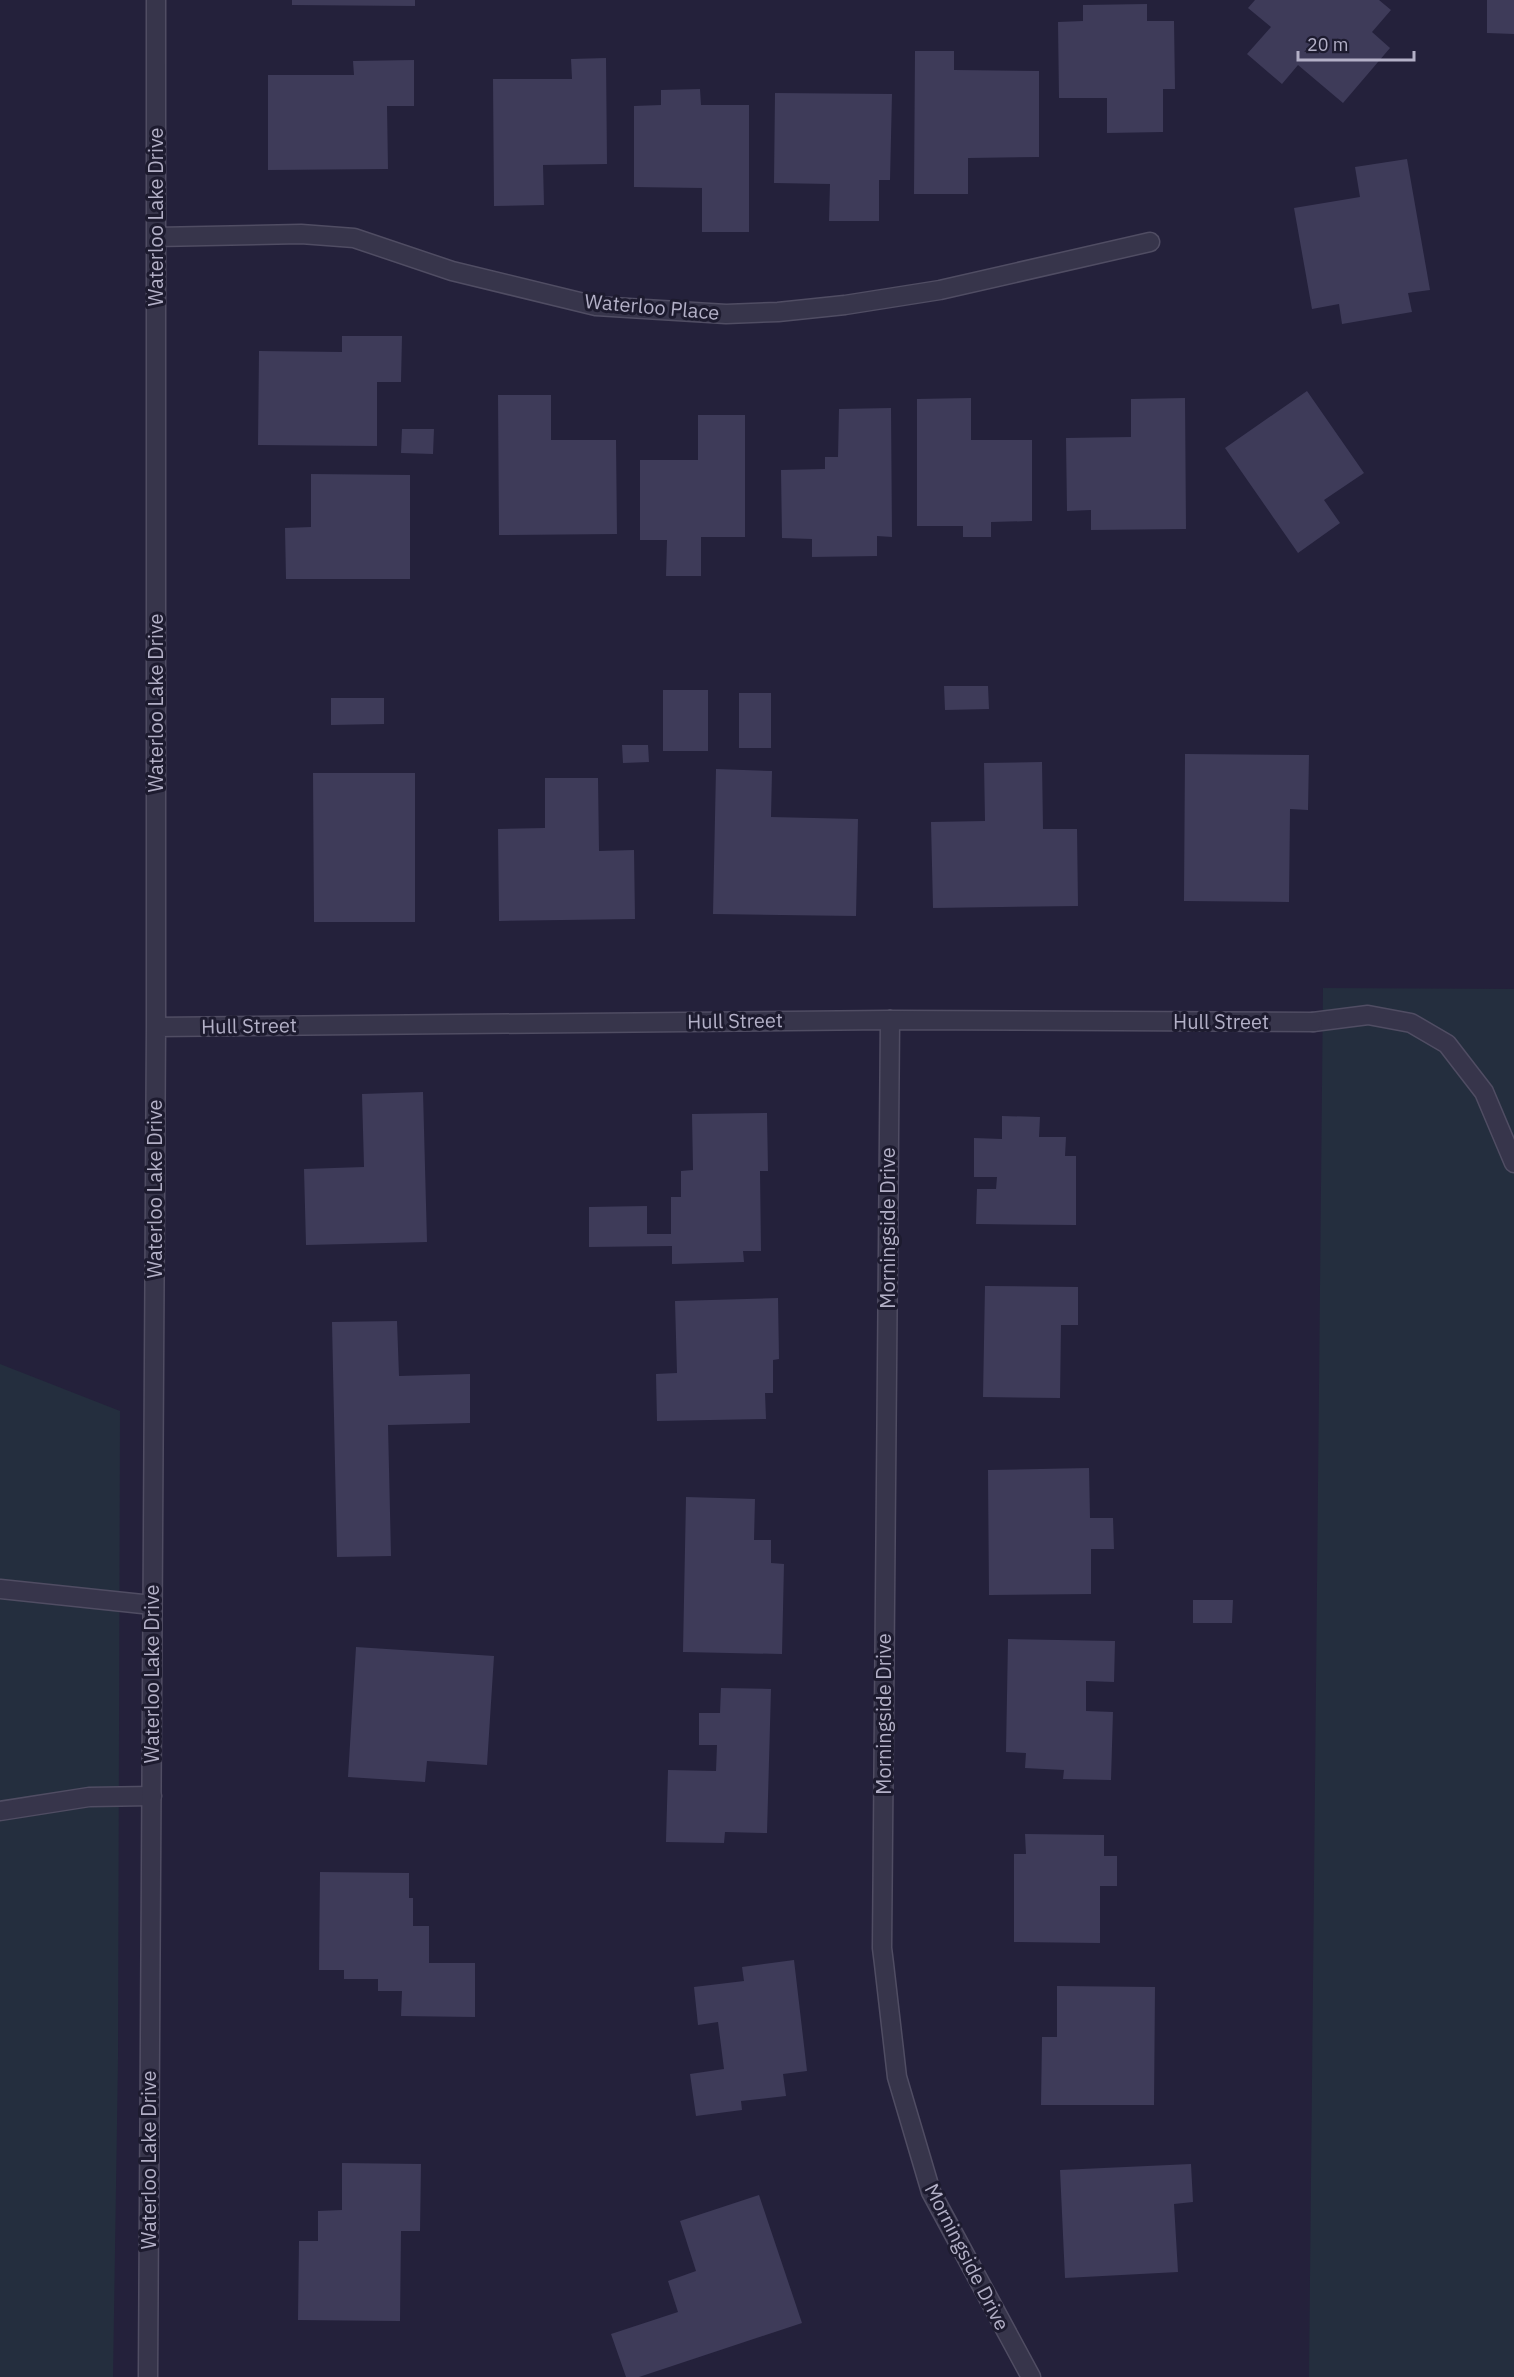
<svg xmlns="http://www.w3.org/2000/svg" width="1514" height="2377" font-family="'IBM Plex Sans',sans-serif">
	<style>
		.green { fill: #242e3e }
		.building { fill: #3e3b59 }
		.lines { fill: none; stroke-linecap: round; stroke-linejoin: round }
		.service-casing { stroke: #504d63; stroke-width: 21 }
		.minor-casing { stroke: #504d63; stroke-width: 21 }
		.service { stroke: #37354b; stroke-width: 18 }
		.minor { stroke: #37354b; stroke-width: 18 }
		.labels { text-anchor: middle; stroke-width: 6; stroke-linejoin: round; paint-order: stroke }
		.street-label { font-size: 20px; fill: #b3b0c7; stroke: #1d1b2f }
	</style>
	<rect width="100%" height="100%" fill="#24213b"/>
	<!-- green -->
	<path class="green" d="M 1323,988 L 1514,989 L 1514,2377 L 1309,2377 Z
		M 0,1364 L 120,1411 L 118,2060 L 113,2377 L 0,2377 Z"/>
	<!-- building -->
	<path class="building" d="M 292,0 L 415,0 L 415,6 L 292,5 Z
		M 1255,0 L 1379,0 L 1391,10 L 1372,32 L 1390,48 L 1343,103 L 1298,65 L 1282,84 L 1247,54 L 1271,27 L 1248,8 Z
		M 1487,0 L 1514,0 L 1514,34 L 1487,33 Z
		M 1147,4 L 1147,21 L 1174,21 L 1175,89 L 1163,89 L 1163,132 L 1107,133 L 1107,98 L 1059,98 L 1058,22 L 1083,21 L 1083,5 Z
		M 915,51 L 954,51 L 954,70 L 1039,71 L 1039,157 L 968,158 L 968,194 L 914,194 Z
		M 606,58 L 607,164 L 543,165 L 544,205 L 494,206 L 493,79 L 572,79 L 571,59 Z
		M 414,60 L 414,106 L 387,106 L 388,169 L 268,170 L 268,75 L 354,75 L 353,61 Z
		M 700,89 L 701,105 L 749,105 L 749,232 L 702,232 L 702,188 L 634,187 L 634,106 L 661,105 L 661,90 Z
		M 775,93 L 892,94 L 890,180 L 879,180 L 879,221 L 829,221 L 830,184 L 774,183 Z
		M 1407,159 L 1430,290 L 1408,293 L 1412,312 L 1342,324 L 1339,304 L 1312,309 L 1294,208 L 1360,197 L 1355,167 Z
		M 342,336 L 402,336 L 401,382 L 377,382 L 377,446 L 258,445 L 259,351 L 342,352 Z
		M 1307,391 L 1364,473 L 1324,500 L 1340,523 L 1298,553 L 1225,448 Z
		M 498,395 L 551,395 L 551,440 L 616,440 L 617,534 L 499,535 Z
		M 971,398 L 971,440 L 1032,440 L 1032,521 L 991,522 L 991,537 L 963,537 L 963,526 L 917,526 L 917,399 Z
		M 1185,398 L 1186,529 L 1091,530 L 1091,510 L 1067,511 L 1066,438 L 1131,437 L 1131,399 Z
		M 891,408 L 892,537 L 877,536 L 877,556 L 812,557 L 812,539 L 782,538 L 781,470 L 825,469 L 825,457 L 838,457 L 839,409 Z
		M 698,415 L 745,415 L 745,537 L 701,537 L 701,576 L 666,576 L 667,540 L 640,540 L 640,460 L 698,460 Z
		M 402,429 L 434,429 L 433,454 L 401,453 Z
		M 311,474 L 410,475 L 410,579 L 286,579 L 285,528 L 311,527 Z
		M 944,686 L 988,686 L 989,709 L 945,710 Z
		M 663,690 L 708,690 L 708,751 L 663,751 Z
		M 739,693 L 771,693 L 771,748 L 739,748 Z
		M 331,698 L 384,698 L 384,724 L 331,725 Z
		M 622,745 L 648,745 L 649,762 L 623,763 Z
		M 1185,754 L 1309,755 L 1308,810 L 1290,809 L 1289,902 L 1184,901 Z
		M 1042,762 L 1043,829 L 1077,829 L 1078,906 L 933,908 L 931,822 L 985,821 L 984,763 Z
		M 716,769 L 772,771 L 771,817 L 858,819 L 856,916 L 713,914 Z
		M 313,773 L 415,773 L 415,922 L 314,922 Z
		M 545,778 L 598,778 L 599,851 L 634,850 L 635,919 L 499,921 L 498,829 L 545,828 Z
		M 423,1092 L 427,1242 L 306,1245 L 304,1169 L 364,1167 L 362,1094 Z
		M 767,1113 L 768,1171 L 760,1171 L 761,1251 L 743,1251 L 744,1262 L 672,1264 L 672,1246 L 589,1247 L 589,1207 L 647,1206 L 647,1234 L 671,1234 L 671,1197 L 681,1197 L 681,1171 L 693,1170 L 692,1114 Z
		M 1002,1116 L 1040,1117 L 1039,1137 L 1066,1137 L 1065,1156 L 1076,1156 L 1076,1225 L 976,1224 L 977,1189 L 996,1189 L 997,1177 L 974,1177 L 974,1138 L 1002,1139 Z
		M 985,1286 L 1078,1287 L 1078,1325 L 1061,1325 L 1060,1398 L 983,1397 Z
		M 778,1298 L 779,1359 L 773,1360 L 773,1393 L 765,1393 L 766,1419 L 657,1421 L 656,1374 L 677,1373 L 675,1301 Z
		M 397,1321 L 399,1376 L 470,1374 L 470,1423 L 388,1425 L 391,1556 L 337,1557 L 332,1322 Z
		M 1089,1468 L 1090,1518 L 1113,1518 L 1114,1549 L 1091,1549 L 1091,1594 L 989,1595 L 988,1470 Z
		M 686,1497 L 755,1499 L 754,1540 L 771,1540 L 771,1563 L 784,1564 L 782,1654 L 683,1652 Z
		M 1193,1600 L 1233,1600 L 1232,1623 L 1193,1623 Z
		M 1008,1639 L 1115,1641 L 1114,1682 L 1086,1681 L 1086,1711 L 1113,1712 L 1111,1780 L 1063,1779 L 1064,1770 L 1025,1768 L 1026,1753 L 1006,1752 Z
		M 356,1647 L 494,1656 L 487,1765 L 427,1761 L 425,1782 L 348,1777 Z
		M 721,1688 L 771,1689 L 767,1833 L 725,1832 L 724,1843 L 666,1842 L 668,1770 L 716,1771 L 717,1745 L 699,1745 L 699,1713 L 720,1713 Z
		M 1025,1834 L 1104,1835 L 1104,1856 L 1117,1856 L 1117,1886 L 1100,1886 L 1100,1943 L 1014,1942 L 1014,1854 L 1026,1854 Z
		M 320,1872 L 409,1873 L 409,1898 L 413,1898 L 413,1926 L 429,1926 L 429,1963 L 475,1963 L 475,2017 L 401,2016 L 402,1991 L 378,1991 L 378,1979 L 344,1979 L 344,1970 L 319,1970 Z
		M 794,1960 L 807,2071 L 783,2074 L 786,2096 L 741,2101 L 742,2110 L 696,2116 L 690,2074 L 724,2069 L 718,2022 L 698,2025 L 694,1987 L 744,1981 L 742,1967 Z
		M 1057,1986 L 1155,1987 L 1154,2105 L 1041,2105 L 1042,2037 L 1057,2037 Z
		M 342,2163 L 421,2164 L 420,2231 L 401,2231 L 400,2321 L 298,2320 L 299,2241 L 318,2241 L 318,2211 L 342,2210 Z
		M 1191,2164 L 1193,2202 L 1174,2204 L 1178,2272 L 1065,2278 L 1060,2170 Z
		M 759,2195 L 802,2323 L 639,2377 L 626,2377 L 611,2334 L 678,2312 L 668,2281 L 696,2271 L 680,2221 Z"/>
	<g class="lines">
		<defs>
			<path id="service" d="M 1313,1022 L 1368,1015 L 1411,1023 L 1447,1044 L 1484,1092 L 1514,1163
				M 0,1589 L 152,1605
				M 0,1811 L 89,1797 L 152,1796"/>
			<path id="minor" d="M 156,237 L 301,234 L 354,238 L 452,271 L 596,306 L 726,314 L 778,312 L 845,305 L 940,290 L 1150,242
				M 890,1020 L 882,1948 L 884,1964 L 897,2077 L 931,2192 L 1031,2377
				M 156,1027 L 890,1020 L 1313,1022
				M 148,2377 L 156,1027 L 156,0"/>
		</defs>
		<!-- service casing -->
		<use href="#service" class="service-casing"/>
		<!-- minor casing -->
		<use href="#minor" class="minor-casing"/>
		<!-- service -->
		<use href="#service" class="service"/>
		<!-- minor -->
		<use href="#minor" class="minor"/>
	</g>
	<g class="labels">
		<!-- street labels -->
		<g class="street-label">
			<text transform="translate(156 217) rotate(-90)" y="7">Waterloo Lake Drive</text>
			<text transform="translate(652 307) rotate(5)" y="7">Waterloo Place</text>
			<text transform="translate(156 703) rotate(-90)" y="7">Waterloo Lake Drive</text>
			<text transform="translate(735 1021) rotate(-1)" y="7">Hull Street</text>
			<text x="1221" y="1029">Hull Street</text>
			<text transform="translate(249 1026) rotate(-1)" y="7">Hull Street</text>
			<text transform="translate(155 1189) rotate(-90)" y="7">Waterloo Lake Drive</text>
			<text transform="translate(888 1228) rotate(-90)" y="7">Morningside Drive</text>
			<text transform="translate(152 1674) rotate(-90)" y="7">Waterloo Lake Drive</text>
			<text transform="translate(884 1714) rotate(-90)" y="7">Morningside Drive</text>
			<text transform="translate(149 2160) rotate(-90)" y="7">Waterloo Lake Drive</text>
			<text transform="translate(967 2257) rotate(63)" y="7">Morningside Drive</text>
		</g>
	</g>
	<!-- scale -->
	<path d="M1298 51v9h116v-9" fill="none" stroke="#b3b0c7" stroke-width="3"/>
	<text x="1307" y="51" font-size="18" fill="#b3b0c7" stroke="#1d1b2f" stroke-width="4.5" paint-order="stroke">20 m</text>
</svg>
